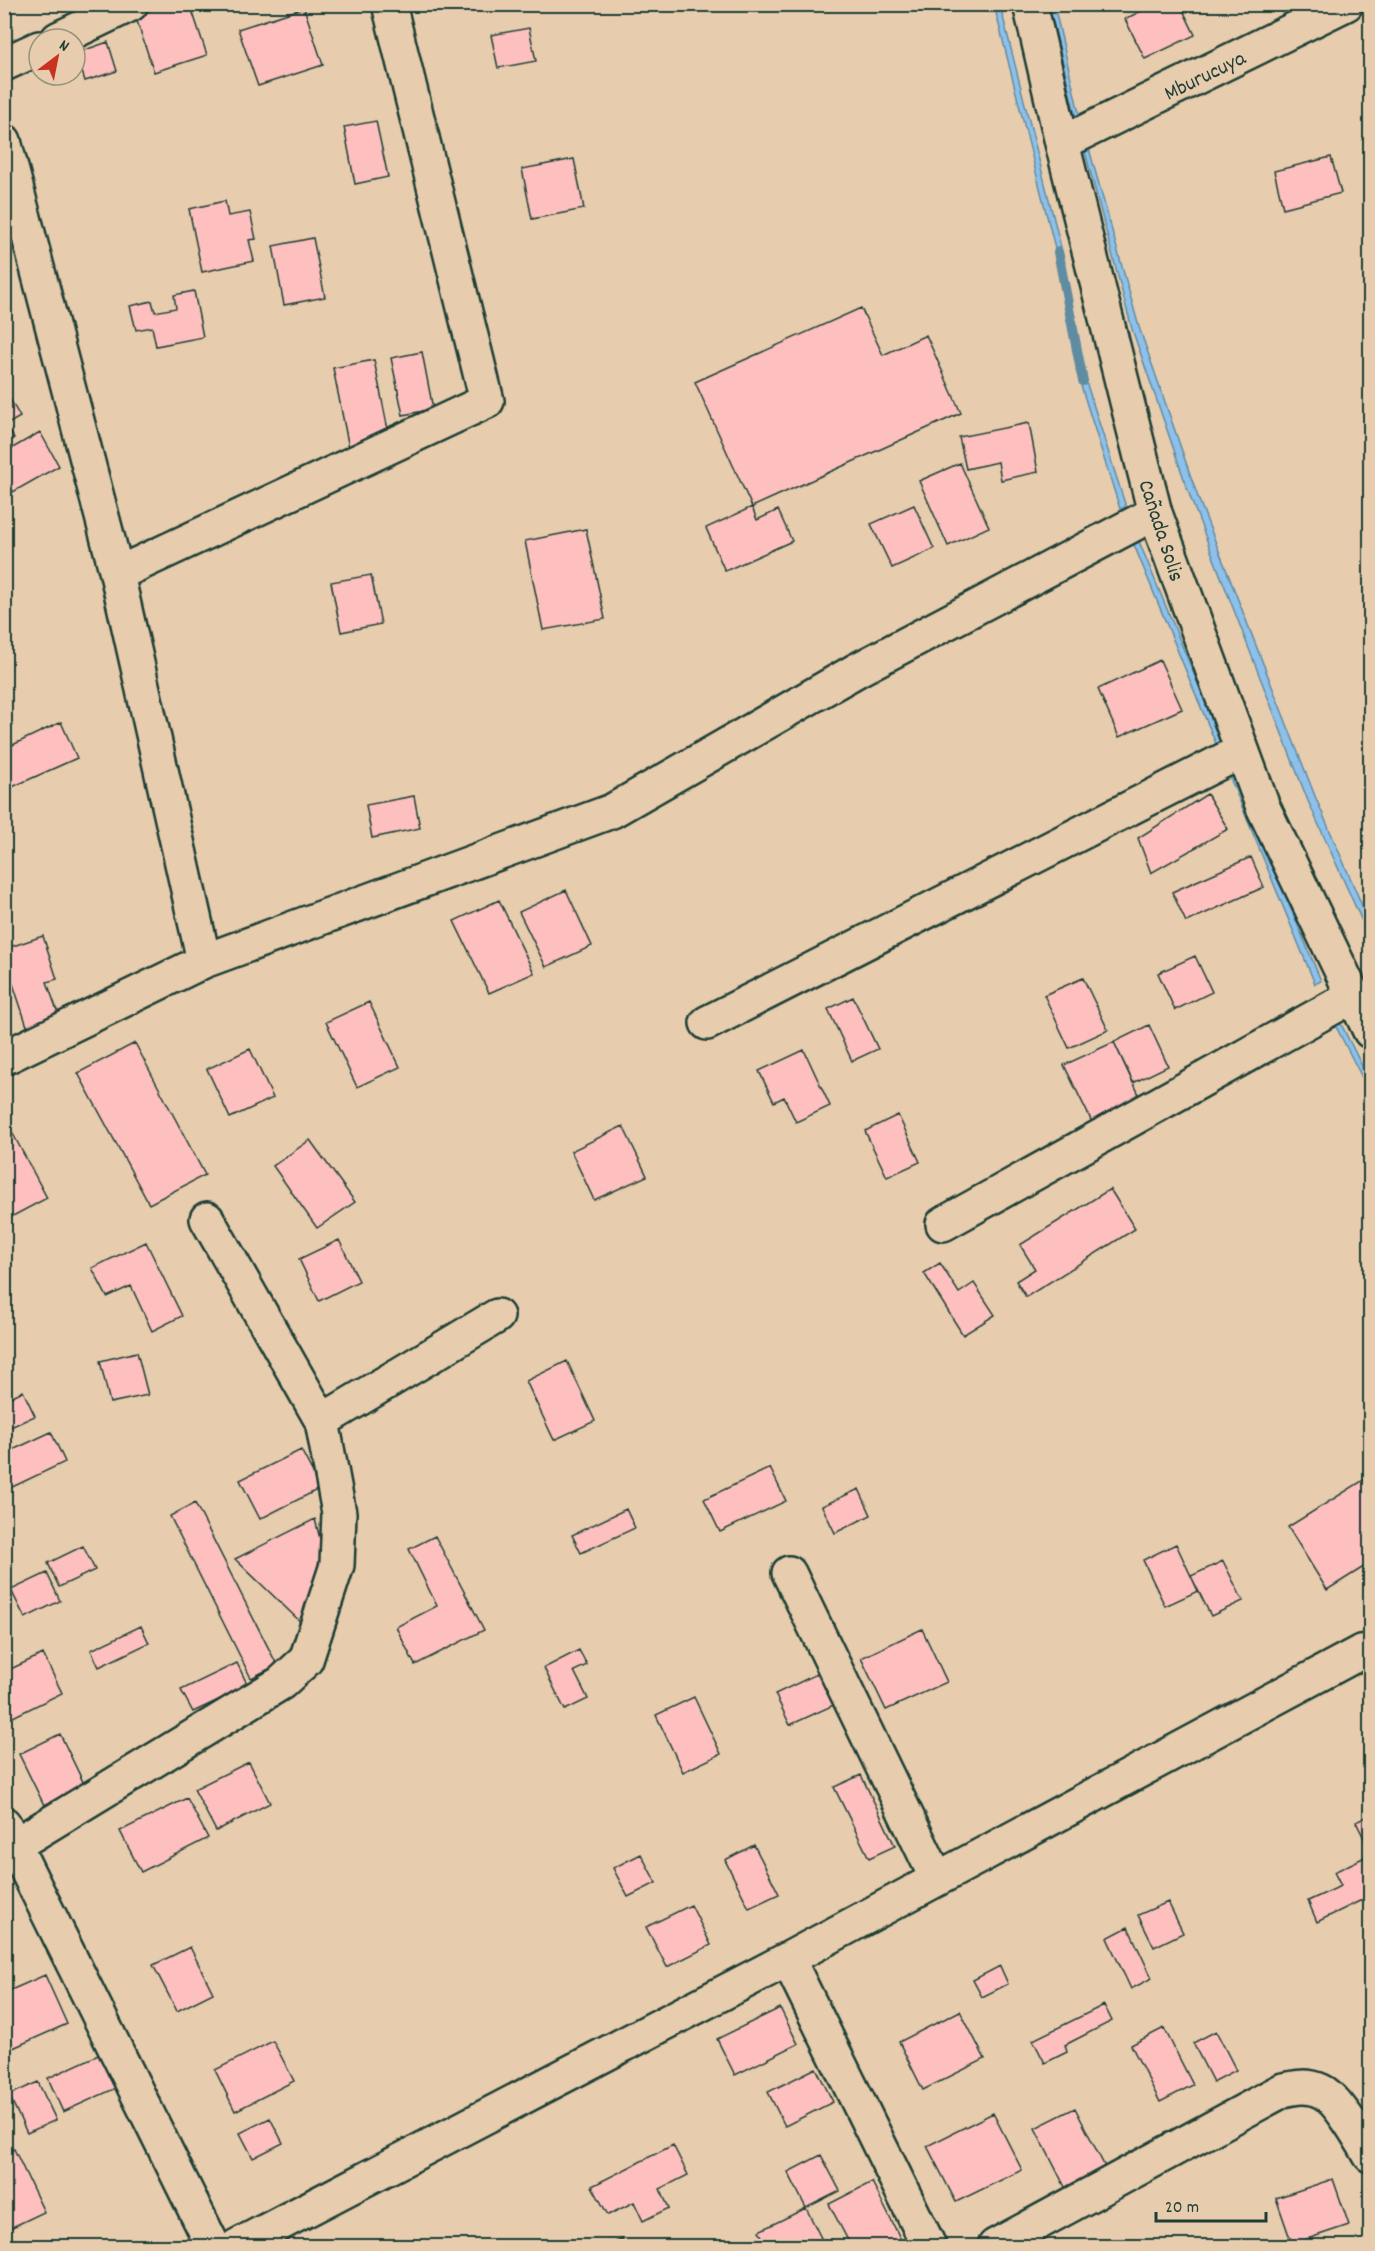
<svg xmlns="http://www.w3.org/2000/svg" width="1375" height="2251" font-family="Dekko,sans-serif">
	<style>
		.water { fill: #8dc0ea; stroke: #618ca1; stroke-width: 1.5 }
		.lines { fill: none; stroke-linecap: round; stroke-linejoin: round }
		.stream { stroke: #618ca1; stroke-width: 10 }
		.building { fill: #fdc0be; stroke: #1f3d34; stroke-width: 1.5 }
		.minor-casing { stroke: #1f3d34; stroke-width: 38 }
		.minor { stroke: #e7cdae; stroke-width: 33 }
		.labels { text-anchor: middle; stroke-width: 4.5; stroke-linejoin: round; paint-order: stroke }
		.street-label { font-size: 22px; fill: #1f3d34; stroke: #e7cdae }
	</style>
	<rect width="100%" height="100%" fill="#e7cdae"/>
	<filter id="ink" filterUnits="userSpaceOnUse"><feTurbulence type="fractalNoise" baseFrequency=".0167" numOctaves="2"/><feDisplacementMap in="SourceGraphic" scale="12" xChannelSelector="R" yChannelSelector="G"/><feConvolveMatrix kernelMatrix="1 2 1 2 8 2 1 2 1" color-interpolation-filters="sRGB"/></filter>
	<g filter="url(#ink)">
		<!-- water -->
		<path class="water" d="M 994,5 L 1000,5 L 1065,263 L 1059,264 Z
			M 1049,5 L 1054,5 L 1079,113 L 1139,327 L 1199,500 L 1315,796 L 1370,924 L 1370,939 L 1308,801 L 1192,502 L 1132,329 L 1075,114 Z
			M 1082,369 L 1126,507 L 1120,509 L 1076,370 Z
			M 1138,539 L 1321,981 L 1315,984 L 1132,540 Z
			M 1333,1008 L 1370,1082 L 1370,1093 L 1328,1011 Z"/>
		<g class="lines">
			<!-- stream -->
			<path class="stream" d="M 1058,252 L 1083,381"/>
		</g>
		<!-- building -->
		<path class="building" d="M 167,4 L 190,4 L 207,55 L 154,72 L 135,15 Z
			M 1155,4 L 1180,4 L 1195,35 L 1145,59 L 1125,19 Z
			M 304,8 L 323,65 L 258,86 L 238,29 Z
			M 529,28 L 536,61 L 498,68 L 491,35 Z
			M 108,42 L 117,71 L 85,81 L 76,53 Z
			M 376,121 L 388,177 L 355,184 L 344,127 Z
			M 1331,157 L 1341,193 L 1283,208 L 1274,171 Z
			M 574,159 L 584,209 L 532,219 L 522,169 Z
			M 225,201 L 228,216 L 250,212 L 256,239 L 249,240 L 254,261 L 202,272 L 189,209 Z
			M 313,238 L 325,297 L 284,305 L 273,246 Z
			M 194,291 L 203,337 L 156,346 L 152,327 L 136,330 L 130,306 L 152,301 L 155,312 L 176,308 L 174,295 Z
			M 861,308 L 883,355 L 926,335 L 961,413 L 752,507 L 695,382 Z
			M 422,352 L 433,409 L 403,415 L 391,358 Z
			M 374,360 L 391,445 L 350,453 L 333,368 Z
			M 4,388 L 20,417 L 6,425 L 14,438 L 4,443 Z
			M 1029,423 L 1038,472 L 1001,480 L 998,462 L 966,469 L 959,437 Z
			M 40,432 L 59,466 L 13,492 L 4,477 L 4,453 Z
			M 960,463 L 989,527 L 948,546 L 919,481 Z
			M 914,505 L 934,549 L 892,568 L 871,524 Z
			M 752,507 L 757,520 L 778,510 L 792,541 L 725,571 L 706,528 Z
			M 586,529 L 605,619 L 543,630 L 525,541 Z
			M 371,575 L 381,624 L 341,632 L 331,582 Z
			M 1160,660 L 1182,709 L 1119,737 L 1098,689 Z
			M 61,722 L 77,758 L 10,788 L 4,777 L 4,749 Z
			M 1207,794 L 1228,829 L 1151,873 L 1138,838 Z
			M 414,796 L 420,828 L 372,838 L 366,805 Z
			M 1251,857 L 1264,887 L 1186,922 L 1172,892 Z
			M 566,890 L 592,946 L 546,967 L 519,912 Z
			M 499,900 L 534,973 L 489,993 L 454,921 Z
			M 43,936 L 57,979 L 47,982 L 60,1019 L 28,1029 L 4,957 L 4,949 Z
			M 1195,956 L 1212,992 L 1175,1010 L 1158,973 Z
			M 1083,978 L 1108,1030 L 1069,1048 L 1044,995 Z
			M 853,997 L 878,1049 L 852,1061 L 828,1009 Z
			M 369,1002 L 400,1067 L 357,1087 L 326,1022 Z
			M 1149,1025 L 1168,1066 L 1133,1083 L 1114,1042 Z
			M 1114,1042 L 1143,1103 L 1094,1126 L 1064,1065 Z
			M 135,1043 L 205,1175 L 149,1204 L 78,1073 Z
			M 250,1049 L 273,1098 L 230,1118 L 207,1069 Z
			M 804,1050 L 830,1106 L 796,1122 L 784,1097 L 774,1102 L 759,1071 Z
			M 898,1115 L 920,1162 L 887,1177 L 865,1131 Z
			M 4,1117 L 47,1198 L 11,1217 L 4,1204 Z
			M 623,1126 L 647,1176 L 594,1200 L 571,1151 Z
			M 310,1140 L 355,1202 L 317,1228 L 273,1166 Z
			M 1110,1189 L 1135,1229 L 1026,1297 L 1016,1281 L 1035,1269 L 1020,1245 Z
			M 339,1240 L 359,1281 L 319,1301 L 299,1259 Z
			M 146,1242 L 182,1316 L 152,1331 L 131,1286 L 107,1297 L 92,1268 Z
			M 940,1263 L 959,1293 L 974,1283 L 995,1315 L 963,1335 L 924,1273 Z
			M 137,1352 L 148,1395 L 110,1403 L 100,1361 Z
			M 567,1361 L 595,1421 L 554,1440 L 526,1381 Z
			M 23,1391 L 35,1416 L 4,1430 L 4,1400 Z
			M 51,1432 L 65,1462 L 6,1490 L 4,1486 L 4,1454 Z
			M 301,1450 L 321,1488 L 260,1519 L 240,1480 Z
			M 770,1468 L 786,1501 L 720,1532 L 704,1499 Z
			M 1370,1476 L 1370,1563 L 1327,1590 L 1288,1527 Z
			M 859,1489 L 871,1515 L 835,1533 L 822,1506 Z
			M 195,1503 L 277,1665 L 251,1678 L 170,1516 Z
			M 626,1509 L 635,1528 L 581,1553 L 572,1535 Z
			M 315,1519 L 320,1539 L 321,1558 L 309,1630 L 235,1559 Z
			M 435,1536 L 484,1630 L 415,1665 L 396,1627 L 437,1606 L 409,1549 Z
			M 1176,1544 L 1198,1591 L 1165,1606 L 1143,1560 Z
			M 83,1546 L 95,1570 L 59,1587 L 48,1563 Z
			M 1223,1561 L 1243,1601 L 1211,1616 L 1191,1576 Z
			M 47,1573 L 60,1601 L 25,1618 L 11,1590 Z
			M 141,1626 L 149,1643 L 99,1667 L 91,1650 Z
			M 922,1629 L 947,1682 L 886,1710 L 861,1658 Z
			M 579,1650 L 587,1665 L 574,1671 L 588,1699 L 565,1710 L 544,1668 Z
			M 43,1654 L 62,1693 L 11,1718 L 4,1703 L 4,1672 Z
			M 237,1663 L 248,1686 L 193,1712 L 181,1690 Z
			M 821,1672 L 836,1704 L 790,1725 L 775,1694 Z
			M 694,1697 L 721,1754 L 683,1772 L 656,1715 Z
			M 60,1734 L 85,1786 L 44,1805 L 19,1754 Z
			M 249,1762 L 270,1803 L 216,1831 L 194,1789 Z
			M 861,1775 L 895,1846 L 869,1858 L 834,1787 Z
			M 187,1798 L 208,1838 L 141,1872 L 120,1831 Z
			M 1370,1815 L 1370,1840 L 1366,1842 L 1356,1822 Z
			M 754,1845 L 779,1894 L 749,1908 L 725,1860 Z
			M 641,1854 L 656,1883 L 628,1897 L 613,1868 Z
			M 1369,1855 L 1370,1896 L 1317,1922 L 1308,1901 L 1341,1886 L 1334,1872 Z
			M 1168,1902 L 1183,1933 L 1154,1947 L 1138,1915 Z
			M 691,1905 L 711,1945 L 667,1967 L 646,1927 Z
			M 1128,1927 L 1152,1978 L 1131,1989 L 1107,1938 Z
			M 190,1947 L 213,1993 L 177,2011 L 153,1965 Z
			M 1000,1966 L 1008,1984 L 982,1997 L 973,1980 Z
			M 45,1975 L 67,2024 L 4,2052 L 4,1993 Z
			M 1104,2005 L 1112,2021 L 1065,2045 L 1067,2052 L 1045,2063 L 1033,2040 Z
			M 780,2008 L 798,2044 L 735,2075 L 717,2039 Z
			M 960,2011 L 985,2059 L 923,2090 L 899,2042 Z
			M 1164,2028 L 1193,2085 L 1160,2102 L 1131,2045 Z
			M 1216,2031 L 1236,2070 L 1213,2082 L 1193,2043 Z
			M 273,2041 L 294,2081 L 235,2111 L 215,2070 Z
			M 107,2051 L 123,2085 L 63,2112 L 48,2078 Z
			M 816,2068 L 833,2102 L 785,2126 L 768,2092 Z
			M 38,2082 L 56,2120 L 27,2133 L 9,2095 Z
			M 1075,2108 L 1107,2171 L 1067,2191 L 1035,2128 Z
			M 993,2113 L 1022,2170 L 956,2202 L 927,2146 Z
			M 270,2118 L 283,2143 L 253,2158 L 240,2133 Z
			M 673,2145 L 688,2175 L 660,2189 L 669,2208 L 643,2221 L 634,2202 L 608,2215 L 592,2186 Z
			M 14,2149 L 44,2212 L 6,2230 L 4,2153 Z
			M 821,2155 L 840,2191 L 806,2208 L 788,2172 Z
			M 1333,2179 L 1349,2225 L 1292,2244 L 1276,2198 Z
			M 872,2182 L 904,2246 L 851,2246 L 829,2204 Z
			M 806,2208 L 825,2246 L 767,2246 L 759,2231 Z
			M 622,2239 L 625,2246 L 607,2246 Z"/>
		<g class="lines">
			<defs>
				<path id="minor" d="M 1030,4 L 1062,143 L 1155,513 L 1263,807 L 1370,1031
					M 58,39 L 131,4
					M 4,64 L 39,48
					M 4,141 L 117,574 L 204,961
					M 1062,143 L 1346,4
					M 117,574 L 487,401 L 389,4
					M 707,1023 L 1242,751
					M 4,1058 L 204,961 L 612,811 L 857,670 L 1155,513
					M 943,1224 L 1353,996
					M 322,1421 L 497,1316
					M 789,1573 L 937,1879
					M 4,1824 L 213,2246
					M 15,1845 L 281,1683 L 306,1660 L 337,1565 L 339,1513 L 322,1421 L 207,1219
					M 788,1959 L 929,2246
					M 237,2246 L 788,1959 L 1361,1652 L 1370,1651
					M 995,2246 L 1283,2090 C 1296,2087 1308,2085 1321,2091 C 1337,2098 1361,2139 1370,2155"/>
			</defs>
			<!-- minor casing -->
			<use href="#minor" class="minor-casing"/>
			<!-- minor -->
			<use href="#minor" class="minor"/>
		</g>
	</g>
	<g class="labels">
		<!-- street labels -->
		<g class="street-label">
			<text transform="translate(1204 74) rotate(-26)" y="8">Mburucuya</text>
			<text transform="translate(1163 530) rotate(72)" y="8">Cañada Solis</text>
		</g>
	</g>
	<!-- margin -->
	<rect width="1375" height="2251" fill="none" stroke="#e7cdae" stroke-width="24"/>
	<rect x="12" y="12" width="1351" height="2227" fill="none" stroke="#1f3d34" stroke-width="2" filter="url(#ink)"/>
	<!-- north arrow -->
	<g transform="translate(57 57) rotate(32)"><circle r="28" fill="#e7cdae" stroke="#97937d" stroke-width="1.5"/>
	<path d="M0-4.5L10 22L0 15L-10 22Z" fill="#c8321e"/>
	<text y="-9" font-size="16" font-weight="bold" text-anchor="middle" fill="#1f3d34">N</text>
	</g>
	<!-- scale -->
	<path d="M1156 2212v9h110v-9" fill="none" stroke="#1f3d34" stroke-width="3"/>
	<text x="1165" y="2212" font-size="18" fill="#1f3d34" stroke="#e7cdae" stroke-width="4.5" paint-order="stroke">20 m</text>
</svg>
